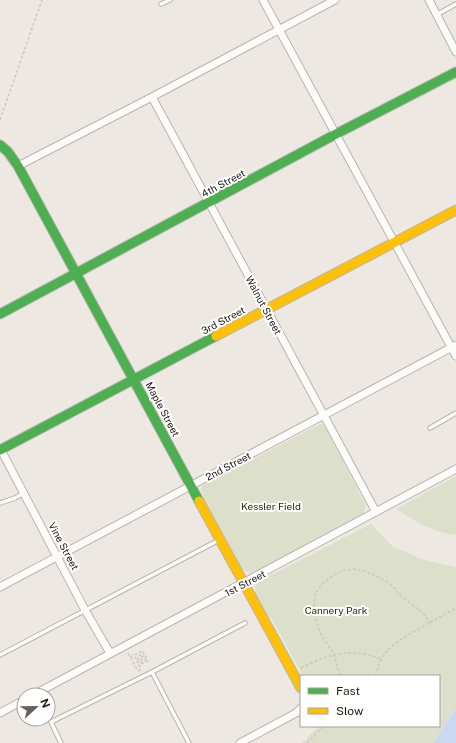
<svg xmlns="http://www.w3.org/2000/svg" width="456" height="743" font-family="'Public Sans',sans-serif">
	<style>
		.green { fill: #dce0cb }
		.water { fill: #c9d9f1 }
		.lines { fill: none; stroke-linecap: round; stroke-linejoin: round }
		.lane-casing { stroke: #b8b4af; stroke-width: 5.5 }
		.street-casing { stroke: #b8b4af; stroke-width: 9 }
		.fast-casing { stroke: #b8b4af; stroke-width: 11 }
		.slow-casing { stroke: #b8b4af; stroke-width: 11 }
		.path { stroke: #c9c8c5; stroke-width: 1.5; stroke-dasharray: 3 2; stroke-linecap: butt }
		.lane { stroke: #fcfcfb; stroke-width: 3.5 }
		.street { stroke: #fcfcfb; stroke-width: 7 }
		.fast { stroke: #4caf50; stroke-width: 9 }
		.slow { stroke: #ffc107; stroke-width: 9 }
		.labels { text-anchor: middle; stroke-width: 4; stroke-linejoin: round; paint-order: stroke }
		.street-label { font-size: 10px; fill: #1c1915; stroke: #fff }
		.park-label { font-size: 10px; fill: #252f07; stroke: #fff }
	</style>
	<rect width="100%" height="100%" fill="#ede8e2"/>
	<!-- green -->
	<path class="green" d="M 320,424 L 323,425 L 325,427 L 365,504 L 365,510 L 364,513 L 258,570 C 252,572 247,574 242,569 L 201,492 L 202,486 Z
		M 456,476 L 456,535 C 433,533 415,521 396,509 Z
		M 371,524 L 393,547 L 424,560 L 456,567 L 456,708 L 433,743 L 302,743 L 316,729 L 315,726 L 439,726 L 439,676 L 303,676 L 272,619 C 266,613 253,596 256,587 C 256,585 258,583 259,581 Z"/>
	<!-- water -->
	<path class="water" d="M 456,708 L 456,743 L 433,743 Z"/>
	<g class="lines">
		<defs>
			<path id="lane" d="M 161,4 L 170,0
				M 436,15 L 456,4
				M 430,428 L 456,413
				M 0,503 L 15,498 L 24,493
				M 0,655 L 219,540
				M 61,743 L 51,722 L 152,672
				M 189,743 L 152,672 L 245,623"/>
			<path id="street" d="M 263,0 L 456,356
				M 429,0 L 456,52
				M 152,97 L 376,512
				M 18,166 L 152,97 L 335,0
				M 1,450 L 85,610 L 110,653
				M 0,587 L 456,345
				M 33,695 L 456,469
				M 0,713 L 24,700
				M 240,743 L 296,713 L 301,708"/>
			<path id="fast" d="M 0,145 L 8,152 L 18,166 L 199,501
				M 0,314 L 336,134 L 456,72
				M 0,450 L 216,336"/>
			<path id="slow" d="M 216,336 L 456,210
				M 199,501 L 301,688"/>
		</defs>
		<!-- lane casing -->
		<use href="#lane" class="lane-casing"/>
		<!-- street casing -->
		<use href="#street" class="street-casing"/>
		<!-- fast casing -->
		<use href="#fast" class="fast-casing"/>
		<!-- slow casing -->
		<use href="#slow" class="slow-casing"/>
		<!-- path -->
		<path class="path" d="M 0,120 L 42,0
			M 128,653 L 138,671
			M 130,657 L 143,651 L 144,653 L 135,658 L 136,660 L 145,655 L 146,657 L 137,662 L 138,663 L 147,659 L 148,661 L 139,665 L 141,669 L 138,671
			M 301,668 C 328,654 351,647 381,659
			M 340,676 L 334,654 L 320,633 L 316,620 L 314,607 L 315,594 L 322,584 L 332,576 L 342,571 L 353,569 L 364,571 L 379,577 L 391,585 L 400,595 L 423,613 L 430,623
			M 375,676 C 378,668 380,660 385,653 C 400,636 436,620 456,608
			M 307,743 L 324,726"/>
		<!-- lane -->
		<use href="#lane" class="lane"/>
		<!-- street -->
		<use href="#street" class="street"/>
		<!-- fast -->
		<use href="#fast" class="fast"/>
		<!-- slow -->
		<use href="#slow" class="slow"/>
	</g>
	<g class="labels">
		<!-- street labels -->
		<g class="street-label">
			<text transform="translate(223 183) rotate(-28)" y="4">4th Street</text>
			<text transform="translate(264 305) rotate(62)" y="4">Walnut Street</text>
			<text transform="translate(223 320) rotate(-28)" y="4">3rd Street</text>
			<text transform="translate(163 409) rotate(62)" y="4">Maple Street</text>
			<text transform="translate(228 466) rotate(-28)" y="4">2nd Street</text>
			<text transform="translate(64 546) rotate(62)" y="4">Vine Street</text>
			<text transform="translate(245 583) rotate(-28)" y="4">1st Street</text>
		</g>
		<!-- park labels -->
		<g class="park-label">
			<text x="271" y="510">Kessler Field</text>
			<text x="336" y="614">Cannery Park</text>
		</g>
	</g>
	<!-- legend -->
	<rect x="300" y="675" width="140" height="52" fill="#ffffff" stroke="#a4a3a1"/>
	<rect x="308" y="688" width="20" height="6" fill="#4caf50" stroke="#a4a3a1"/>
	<text x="336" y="695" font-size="12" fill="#1c1915">Fast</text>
	<rect x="308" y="708" width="20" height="6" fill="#ffc107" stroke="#a4a3a1"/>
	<text x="336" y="715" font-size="12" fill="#1c1915">Slow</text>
	<!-- north arrow -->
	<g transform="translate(36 707) rotate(68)"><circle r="19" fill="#ffffff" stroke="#a4a3a1"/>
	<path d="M0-3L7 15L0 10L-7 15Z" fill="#65615d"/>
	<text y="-6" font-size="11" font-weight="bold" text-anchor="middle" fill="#1c1915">N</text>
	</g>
</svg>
